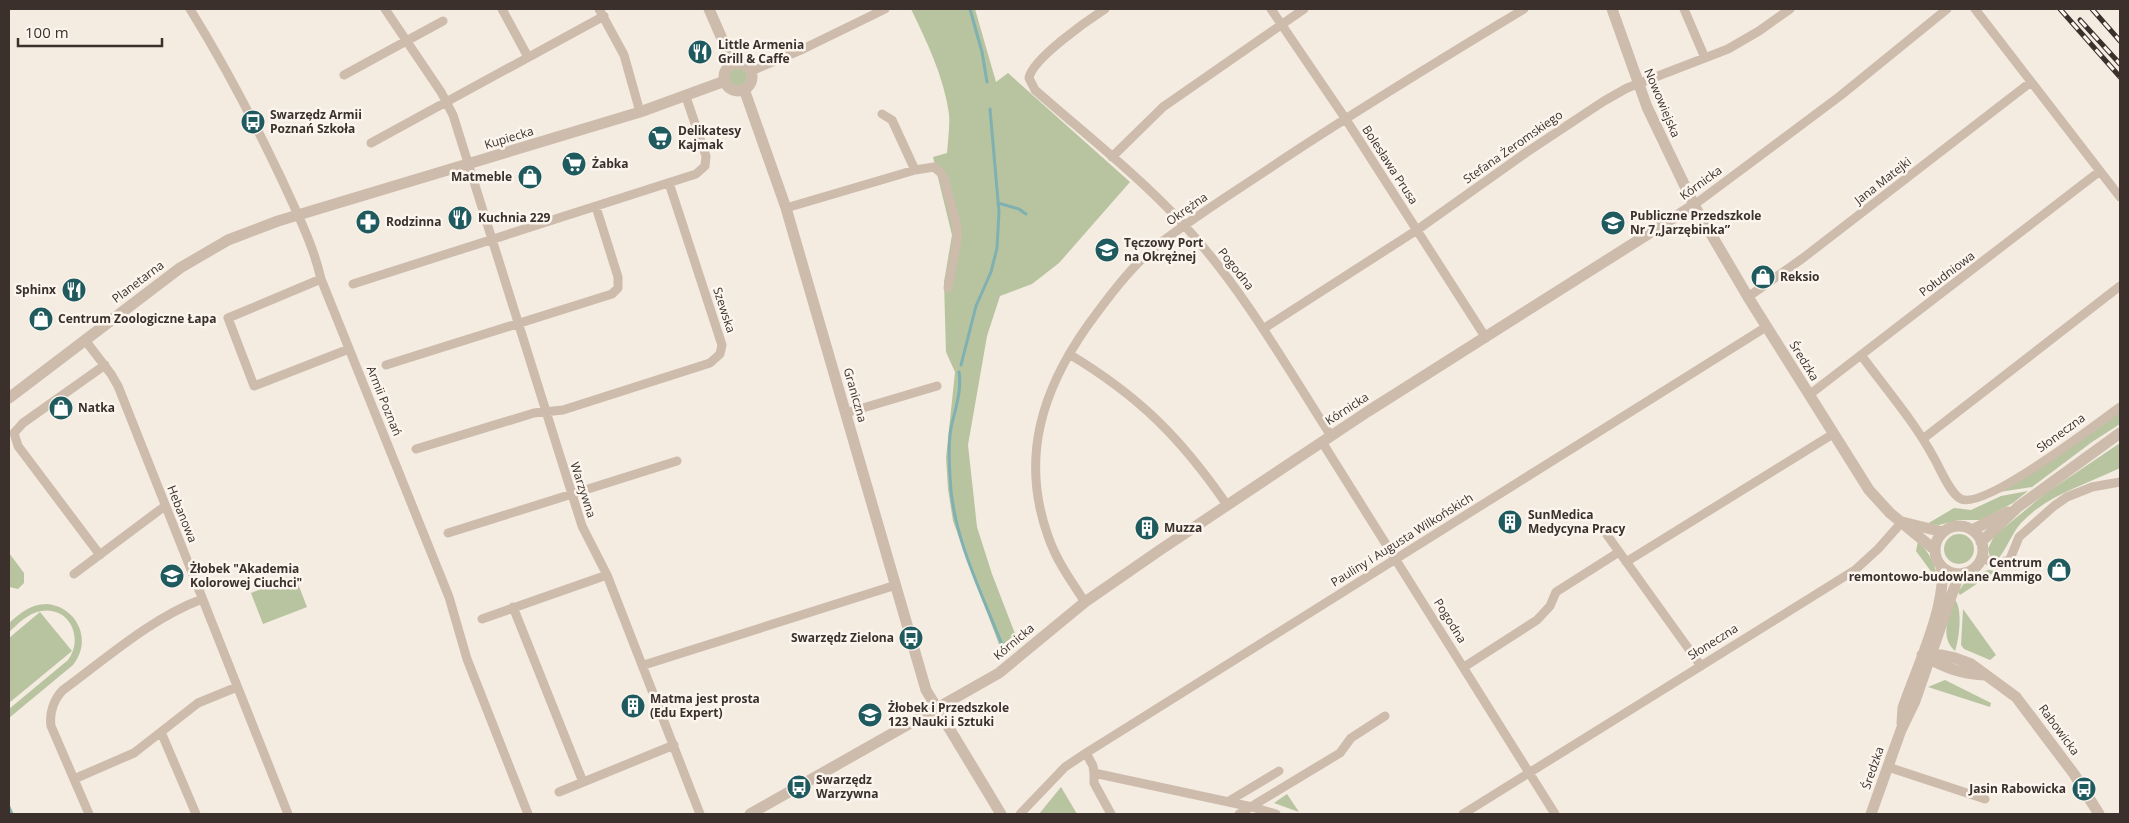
<svg xmlns="http://www.w3.org/2000/svg" width="2129" height="823" font-family="'Open Sans',sans-serif">
	<style>
		.green { fill: #b8c4a0 }
		.lines { fill: none; stroke-linecap: round; stroke-linejoin: round }
		.stream { stroke: #7fb0b2; stroke-width: 3 }
		.minor { stroke: #cdbbac; stroke-width: 9 }
		.tertiary { stroke: #cdbbac; stroke-width: 11 }
		.rail-casing { stroke: #3b302b; stroke-width: 5 }
		.rail { stroke: #fbf5ee; stroke-width: 3; stroke-dasharray: 9; stroke-linecap: butt }
		.labels { text-anchor: middle; stroke-width: 5; stroke-linejoin: round; paint-order: stroke }
		.poi-label { font-size: 12px; font-weight: bold; fill: #3b302b; stroke: #fbf5ee; text-anchor: start }
		.street-label { font-size: 12px; fill: #3b302b; stroke: #fbf5ee }
	</style>
	<rect width="100%" height="100%" fill="#f4ebe1"/>
	<!-- green -->
	<path class="green" d="M 911,9 L 975,9 L 996,82 L 1008,73 L 1130,182 L 1059,263 L 1032,284 L 1000,296 L 987,336 L 968,445 L 977,527 L 992,574 L 1019,644 L 1003,655 L 953,521 L 948,489 L 946,458 L 955,372 L 946,352 L 944,282 L 952,235 L 933,157 L 947,153 C 948,140 950,126 949,114 C 944,77 927,42 911,9 Z
		M729 77a9 9 0 1 1 18 0a9 9 0 1 1-18 0Z
		M 2120,410 L 2120,424 L 2092,442 L 2032,487 L 1999,492 Z
		M 2120,443 L 2120,468 C 2087,484 2047,495 2021,523 C 2012,533 2007,548 1998,559 L 1990,557 L 1988,549 L 1994,536 L 2046,493 Z
		M 2028,491 L 2013,503 L 1981,520 L 1959,520 L 1939,525 L 1927,524 L 1954,508 L 1971,510 L 2001,496 Z
		M1944 549a15 15 0 1 1 30 0a15 15 0 1 1-30 0Z
		M 1918,541 C 1929,552 1936,565 1938,581 L 1916,551 Z
		M 9,553 L 24,573 L 24,583 L 18,589 L 9,587 Z
		M 1988,570 L 1996,571 L 1960,595 L 1958,592 L 1967,579 Z
		M 295,576 L 307,607 L 263,624 L 251,593 Z
		M 1955,600 C 1963,609 1959,640 1955,651 C 1939,636 1949,618 1955,600 Z
		M 47,604 C 77,607 93,640 73,665 L 9,718 L 9,709 L 68,660 C 84,639 70,606 41,611 C 28,613 18,624 9,632 L 9,623 C 21,613 30,604 47,604 Z
		M 1963,609 L 1996,655 L 1990,660 L 1964,649 L 1961,645 Z
		M 40,612 L 72,651 L 9,703 L 9,638 Z
		M 1945,680 L 1991,703 L 1990,707 L 1928,687 Z
		M 1061,787 L 1077,814 L 1039,814 Z
		M 1287,794 L 1299,812 L 1274,803 Z"/>
	<g class="lines">
		<!-- stream -->
		<path class="stream" d="M 970,9 L 982,52 L 987,82
			M 998,203 L 1019,209 L 1026,214
			M 961,365 L 976,306 L 991,272 L 997,248 L 999,212 L 990,109
			M 959,372 C 962,392 955,409 951,428 C 948,444 949,461 950,477 C 952,537 983,595 1004,650
			M 9,807 L 12,814"/>
		<!-- minor -->
		<path class="minor" d="M 190,9 C 224,64 254,121 282,180 C 297,213 313,244 321,279 L 449,597 L 467,659 L 528,814
			M 385,9 L 441,92 L 453,115 L 582,526 L 607,575 L 700,814
			M 502,9 L 528,57
			M 599,9 L 624,55 L 640,112
			M 1105,9 C 1088,20 1032,59 1029,78 L 1035,90 C 1085,134 1139,176 1184,225 C 1242,288 1285,364 1331,436
			M 1271,9 L 1345,118 L 1486,338
			M 1684,9 L 1705,58
			M 1975,9 L 2120,197
			M 751,71 L 803,49 L 885,9
			M 344,75 L 443,21
			M 882,114 L 892,120 L 915,170
			M 371,143 L 604,16
			M 1112,157 L 1163,107 L 1304,9
			M 1694,205 L 1840,96 L 1947,9
			M 786,208 L 915,170 L 934,167 L 941,173 L 944,178 L 957,227 L 957,241 L 948,288
			M 321,279 L 228,318 L 254,386 L 349,349
			M 353,284 L 696,174 L 705,166 L 706,156 L 686,97
			M 1748,297 L 1803,258 L 2031,82
			M 1263,329 L 1417,230 L 1527,152 L 1604,101 L 1627,88 L 1728,49 L 1759,31 L 1790,9
			M 85,340 L 111,374 L 118,386 L 288,814
			M 1069,354 C 1139,396 1181,438 1227,505
			M 1861,355 C 1886,389 1914,421 1934,458 C 1940,468 1950,494 1961,499 C 1984,510 2097,424 2120,407
			M 386,365 L 612,294 L 618,288 L 618,277 L 596,207
			M 1809,395 L 2100,171
			M 846,413 L 937,386
			M 1924,438 L 2120,286
			M 1322,442 L 1555,814
			M 416,449 L 534,413 L 563,410 L 710,363 L 720,354 L 722,345 L 669,183
			M 448,533 L 677,461
			M 1607,535 L 1701,666
			M 100,555 L 18,446 L 14,433 L 23,423 L 105,365
			M 1981,557 L 1997,565 L 2010,559 L 2019,537 L 2054,506 L 2067,497 L 2092,487 L 2120,482
			M 1626,562 L 1833,434
			M 74,574 L 165,506
			M 1085,602 C 1071,581 1056,560 1048,536 C 1020,458 1042,390 1088,325 C 1107,299 1130,268 1154,248 C 1192,218 1233,193 1273,166 C 1355,111 1440,60 1524,9
			M 513,607 L 583,782
			M 482,619 L 607,575
			M 644,665 L 896,585
			M 1464,667 L 1537,620 L 1550,606 L 1556,592 L 1619,552
			M 161,732 L 196,814
			M 1086,753 L 1093,766 L 1094,773 L 1252,807 L 1276,814
			M 1888,767 L 1985,799
			M 1094,773 L 1094,783 L 1111,814
			M 74,779 L 134,753 L 198,703 L 237,687
			M 559,792 L 674,745
			M 1229,801 L 1279,771
			M 89,814 L 51,726 C 49,713 54,699 63,690 C 108,657 150,619 202,599
			M 1020,814 L 1065,767 L 1086,753 L 1766,327
			M 1239,814 L 1340,753 L 1351,738 L 1385,716
			M 1463,814 L 1855,570 L 1878,549 L 1902,522"/>
		<!-- tertiary -->
		<path class="tertiary" d="M 709,9 L 733,64
			M 1612,9 L 1647,107 L 1694,205 L 1748,297 L 1869,490 L 1890,513 L 1935,550
			M724 77a14 14 0 1 1 28 0a14 14 0 1 1-28 0Z
			M 744,89 L 786,208 L 926,690 L 1001,814
			M 9,398 L 180,268 L 228,240 L 278,221 L 640,112 L 725,81
			M 1902,522 L 1943,532
			M1935 550a24 24 0 1 1 48 0a24 24 0 1 1-48 0Z
			M 1972,530 L 2008,512
			M 1981,542 L 2018,507 L 2120,433
			M 1922,655 L 1941,655 L 1955,658 L 1971,664 L 2016,697 L 2074,774 L 2099,814
			M 1923,656 C 1946,667 1958,674 1984,675
			M 1902,723 L 1903,708 C 1915,672 1949,601 1941,566
			M 750,814 L 999,673 L 1085,602 L 1160,550 L 1367,412 L 1694,205
			M 1871,814 L 1901,730 L 1915,701 L 1952,594 L 1957,581 L 1964,573"/>
		<defs>
			<path id="rail" d="M 2060,9 L 2120,77
				M 2092,9 L 2120,41
				M 2080,20 L 2120,64"/>
		</defs>
		<!-- rail casing -->
		<use href="#rail" class="rail-casing"/>
		<!-- rail -->
		<use href="#rail" class="rail"/>
	</g>
	<!-- icons -->
	<defs>
		<symbol id="restaurant-disc" viewBox="-11 -11 22 22"><circle r="9.5" fill="#1f5a5e" stroke="#fbf5ee"/><path d="M-5-6h1v4h1v-4h1v4h1v-4h1v5L-1.5 .5V6h-2V.5L-5-1ZM5-6V6H3V1.5H1.5Q1.5-4 5-6Z" fill="#fff"/></symbol>
		<symbol id="bus-disc" viewBox="-11 -11 22 22"><circle r="9.5" fill="#1f5a5e" stroke="#fbf5ee"/><path d="M-5-6H5V4H4V6H2V4H-2V6H-4V4H-5ZM-3.5-4V0h7V-4ZM-3.5 1.2v1.5H-2V1.2ZM2 1.2v1.5H3.5V1.2Z" fill="#fff"/></symbol>
		<symbol id="supermarket-disc" viewBox="-11 -11 22 22"><circle r="9.5" fill="#1f5a5e" stroke="#fbf5ee"/><path d="M-6-5.5h2.5l.6 2H6L4.5 2H-2.5L-4.4-4H-6ZM-1.5 3.2a1.3 1.3 0 1 0 .1 0ZM3 3.2a1.3 1.3 0 1 0 .1 0Z" fill="#fff"/></symbol>
		<symbol id="shop-disc" viewBox="-11 -11 22 22"><circle r="9.5" fill="#1f5a5e" stroke="#fbf5ee"/><path d="M-5-2.5h2.3a2.7 3.5 0 0 1 5.4 0H5L5.5 6h-11ZM-1.5-2.5h3a1.5 2.3 0 0 0-3 0Z" fill="#fff"/></symbol>
		<symbol id="pharmacy-disc" viewBox="-11 -11 22 22"><circle r="9.5" fill="#1f5a5e" stroke="#fbf5ee"/><path d="M-2-6h4v4h4v4h-4v4h-4v-4h-4v-4h4Z" fill="#fff"/></symbol>
		<symbol id="school-disc" viewBox="-11 -11 22 22"><circle r="9.5" fill="#1f5a5e" stroke="#fbf5ee"/><path d="M0-5L7-2L0 1L-7-2ZM-4 1L0 2.5L4 1V4Q0 6-4 4Z" fill="#fff"/></symbol>
		<symbol id="building-disc" viewBox="-11 -11 22 22"><circle r="9.5" fill="#1f5a5e" stroke="#fbf5ee"/><path d="M-4-6H4V6H1V3H-1V6H-4ZM-2.5-4.3h1.7v1.8h-1.7ZM.8-4.3h1.7v1.8H.8ZM-2.5-1h1.7V.8h-1.7ZM.8-1h1.7V.8H.8Z" fill="#fff"/></symbol>
	</defs>
	<g fill-rule="evenodd">
		<use href="#restaurant-disc" x="686" y="38" width="28" height="28"/>
		<use href="#bus-disc" x="239" y="108" width="28" height="28"/>
		<use href="#supermarket-disc" x="646" y="124" width="28" height="28"/>
		<use href="#supermarket-disc" x="560" y="150" width="28" height="28"/>
		<use href="#shop-disc" x="516" y="163" width="28" height="28"/>
		<use href="#restaurant-disc" x="446" y="204" width="28" height="28"/>
		<use href="#pharmacy-disc" x="354" y="208" width="28" height="28"/>
		<use href="#school-disc" x="1599" y="209" width="28" height="28"/>
		<use href="#school-disc" x="1093" y="236" width="28" height="28"/>
		<use href="#shop-disc" x="1749" y="263" width="28" height="28"/>
		<use href="#restaurant-disc" x="60" y="276" width="28" height="28"/>
		<use href="#shop-disc" x="27" y="305" width="28" height="28"/>
		<use href="#shop-disc" x="47" y="394" width="28" height="28"/>
		<use href="#building-disc" x="1496" y="508" width="28" height="28"/>
		<use href="#building-disc" x="1133" y="514" width="28" height="28"/>
		<use href="#shop-disc" x="2045" y="556" width="28" height="28"/>
		<use href="#school-disc" x="158" y="562" width="28" height="28"/>
		<use href="#bus-disc" x="897" y="624" width="28" height="28"/>
		<use href="#building-disc" x="619" y="692" width="28" height="28"/>
		<use href="#school-disc" x="856" y="701" width="28" height="28"/>
		<use href="#bus-disc" x="785" y="773" width="28" height="28"/>
		<use href="#bus-disc" x="2070" y="775" width="28" height="28"/>
	</g>
	<g class="labels">
		<!-- poi labels -->
		<g class="poi-label">
			<text x="718" y="49">Little Armenia<tspan x="718" dy="14">Grill &amp; Caffe</tspan></text>
			<text x="270" y="119">Swarzędz Armii<tspan x="270" dy="14">Poznań Szkoła</tspan></text>
			<text x="678" y="135">Delikatesy<tspan x="678" dy="14">Kajmak</tspan></text>
			<text x="592" y="168">Żabka</text>
			<text x="512" y="181" text-anchor="end">Matmeble</text>
			<text x="1630" y="220">Publiczne Przedszkole<tspan x="1630" dy="14">Nr 7„Jarzębinka”</tspan></text>
			<text x="478" y="222">Kuchnia 229</text>
			<text x="386" y="226">Rodzinna</text>
			<text x="1124" y="247">Tęczowy Port<tspan x="1124" dy="14">na Okrężnej</tspan></text>
			<text x="1780" y="281">Reksio</text>
			<text x="56" y="294" text-anchor="end">Sphinx</text>
			<text x="58" y="323">Centrum Zoologiczne Łapa</text>
			<text x="78" y="412">Natka</text>
			<text x="1528" y="519">SunMedica<tspan x="1528" dy="14">Medycyna Pracy</tspan></text>
			<text x="1164" y="532">Muzza</text>
			<text x="2042" y="567" text-anchor="end">Centrum<tspan x="2042" dy="14">remontowo-budowlane Ammigo</tspan></text>
			<text x="190" y="573">Żłobek "Akademia<tspan x="190" dy="14">Kolorowej Ciuchci"</tspan></text>
			<text x="894" y="642" text-anchor="end">Swarzędz Zielona</text>
			<text x="650" y="703">Matma jest prosta<tspan x="650" dy="14">(Edu Expert)</tspan></text>
			<text x="888" y="712">Żłobek i Przedszkole<tspan x="888" dy="14">123 Nauki i Sztuki</tspan></text>
			<text x="816" y="784">Swarzędz<tspan x="816" dy="14">Warzywna</tspan></text>
			<text x="2066" y="793" text-anchor="end">Jasin Rabowicka</text>
		</g>
		<!-- street labels -->
		<g class="street-label">
			<text transform="translate(1662 103) rotate(67)" y="4">Nowowiejska</text>
			<text transform="translate(509 138) rotate(-17)" y="4">Kupiecka</text>
			<text transform="translate(1513 147) rotate(-35)" y="4">Stefana Żeromskiego</text>
			<text transform="translate(1390 165) rotate(57)" y="4">Bolesława Prusa</text>
			<text transform="translate(1883 181) rotate(-38)" y="4">Jana Matejki</text>
			<text transform="translate(1701 183) rotate(-36)" y="4">Kórnicka</text>
			<text transform="translate(1187 209) rotate(-35)" y="4">Okrężna</text>
			<text transform="translate(1236 269) rotate(52)" y="4">Pogodna</text>
			<text transform="translate(1947 274) rotate(-37)" y="4">Południowa</text>
			<text transform="translate(138 282) rotate(-37)" y="4">Planetarna</text>
			<text transform="translate(724 310) rotate(72)" y="4">Szewska</text>
			<text transform="translate(1804 361) rotate(58)" y="4">Średzka</text>
			<text transform="translate(855 395) rotate(74)" y="4">Graniczna</text>
			<text transform="translate(384 401) rotate(68)" y="4">Armii Poznań</text>
			<text transform="translate(1347 409) rotate(-33)" y="4">Kórnicka</text>
			<text transform="translate(2061 433) rotate(-36)" y="4">Słoneczna</text>
			<text transform="translate(583 490) rotate(72)" y="4">Warzywna</text>
			<text transform="translate(182 514) rotate(68)" y="4">Hebanowa</text>
			<text transform="translate(1402 540) rotate(-32)" y="4">Pauliny i Augusta Wilkońskich</text>
			<text transform="translate(1450 621) rotate(58)" y="4">Pogodna</text>
			<text transform="translate(1014 642) rotate(-40)" y="4">Kórnicka</text>
			<text transform="translate(1713 642) rotate(-32)" y="4">Słoneczna</text>
			<text transform="translate(2059 730) rotate(54)" y="4">Rabowicka</text>
			<text transform="translate(1873 768) rotate(-71)" y="4">Średzka</text>
		</g>
	</g>
	<!-- border -->
	<rect width="2129" height="823" fill="none" stroke="#3b302b" stroke-width="20"/>
	<!-- scale -->
	<path d="M18 38v8h144v-8" fill="none" stroke="#3b302b" stroke-width="2.5"/>
	<text x="25" y="38" font-size="15" fill="#3b302b" stroke="#fbf5ee" stroke-width="4" paint-order="stroke">100 m</text>
</svg>
